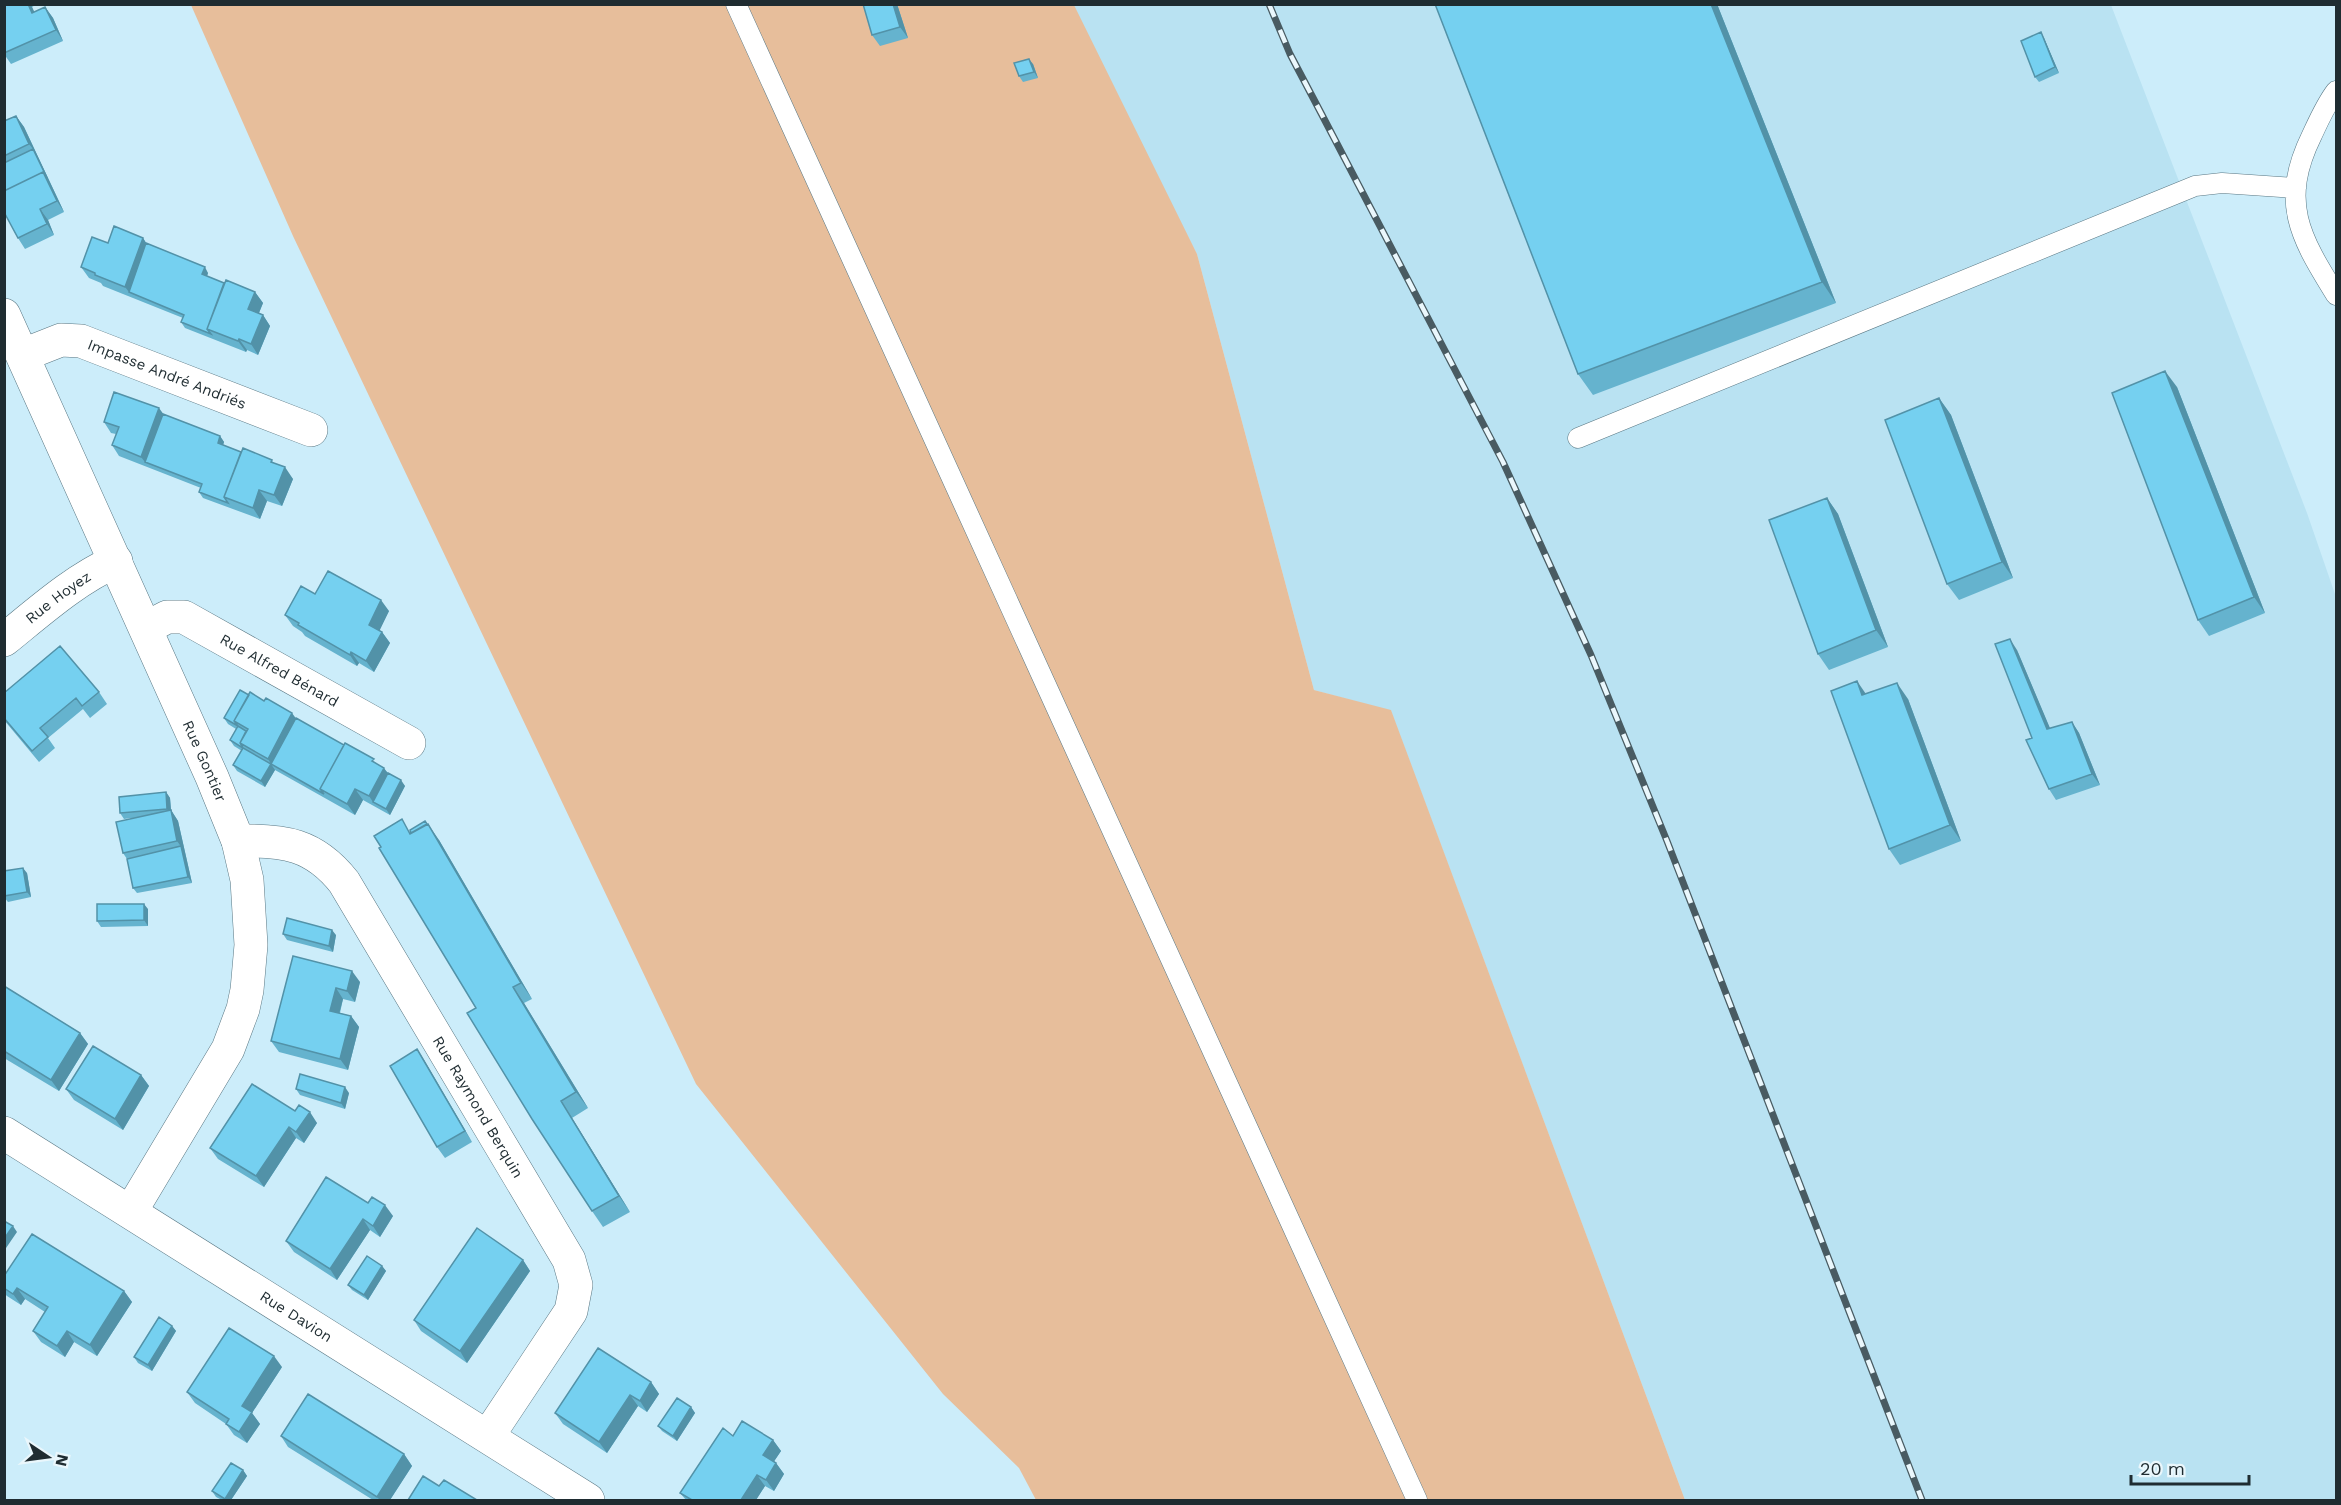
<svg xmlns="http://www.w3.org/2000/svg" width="2341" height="1505" font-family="'Work Sans',sans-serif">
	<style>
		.built { fill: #b9e2f2 }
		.green { fill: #e7be9b }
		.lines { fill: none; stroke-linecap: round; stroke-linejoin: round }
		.lane-casing { stroke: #597783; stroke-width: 21 }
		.street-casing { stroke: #597783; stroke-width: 34 }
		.lane { stroke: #fff; stroke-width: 20 }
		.street { stroke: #fff; stroke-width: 33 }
		.rail-casing { stroke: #495b62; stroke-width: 7 }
		.rail { stroke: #eaf7fc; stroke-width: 4.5; stroke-dasharray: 14; stroke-linecap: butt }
		.wall { fill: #65b3ce }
		.shaded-wall { fill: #5292a8 }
		.building { fill: #75d0f0; stroke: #5292a8; stroke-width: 1.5 }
		.labels { text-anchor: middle; stroke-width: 4.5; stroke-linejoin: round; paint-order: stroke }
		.street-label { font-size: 15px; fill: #1f2c31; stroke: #eaf7fc }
	</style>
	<rect width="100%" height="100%" fill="#ccedfa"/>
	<!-- built -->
	<path class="built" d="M 1070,5 L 2111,5 L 2307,513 L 2336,597 L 2336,1500 L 1685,1500 L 1391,711 L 1314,690 L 1197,254 Z"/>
	<!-- green -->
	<path class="green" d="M 191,5 L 1074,5 L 1197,254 L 1314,690 L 1391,710 L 1685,1500 L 1036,1500 L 1019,1468 L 943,1394 L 696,1084 L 293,236 Z"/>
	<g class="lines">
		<defs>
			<path id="lane" d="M 736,4 L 1417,1500
				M 2336,91 C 2326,104 2319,120 2312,135 C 2279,202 2300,237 2336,295
				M 1578,438 L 2195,186 L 2222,183 L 2296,188"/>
			<g id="street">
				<path id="s1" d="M 4,315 L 212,777 L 238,841 L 247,880 L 251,945 L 247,990 L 243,1009 L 228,1049 L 131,1211"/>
				<path id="s2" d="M 23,355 L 61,340 L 81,341 L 311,430"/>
				<path id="s3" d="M 146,628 L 167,617 L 184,617 L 409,743"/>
				<path id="s4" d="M 4,640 C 40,611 74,580 116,561"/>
				<path id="s5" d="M 238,841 C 284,840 314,844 344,882 L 569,1260 L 576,1285 L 571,1311 L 488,1436"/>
				<path id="s6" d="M 4,1133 L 588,1500"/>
			</g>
		</defs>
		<!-- lane casing -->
		<use href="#lane" class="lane-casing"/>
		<!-- street casing -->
		<use href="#street" class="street-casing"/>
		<!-- lane -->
		<use href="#lane" class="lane"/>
		<!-- street -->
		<use href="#street" class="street"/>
		<defs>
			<path id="rail" d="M 1269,4 L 1290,54 L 1321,113 L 1503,462 L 1591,655 L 1667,841 L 1922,1500"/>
		</defs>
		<!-- rail casing -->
		<use href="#rail" class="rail-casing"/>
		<!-- rail -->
		<use href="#rail" class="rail"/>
	</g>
	<!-- wall -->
	<path class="wall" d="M 4,4 L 37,4 L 32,7 L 34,12 L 45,7 L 53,18 L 63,41 L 11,64 L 4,54 Z
		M 897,4 L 908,38 L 880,46 L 872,35 Z
		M 1435,4 L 1717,4 L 1836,303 L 1593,395 L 1578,374 Z
		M 2044,38 L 2059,73 L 2039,82 L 2035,77 Z
		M 1033,64 L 1038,78 L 1023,82 L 1019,76 Z
		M 16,116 L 24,127 L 64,212 L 48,220 L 54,235 L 25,249 L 18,238 L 4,212 L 4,121 Z
		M 143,238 L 146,243 L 208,273 L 207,276 L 224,283 L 255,292 L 263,303 L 259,313 L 263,315 L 270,326 L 258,355 L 247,350 L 246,352 L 185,328 L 181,322 L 183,318 L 103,286 L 101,283 L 89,278 L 81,267 L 108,243 Z
		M 2177,387 L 2265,613 L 2209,636 L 2198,620 Z
		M 1939,398 L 1951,415 L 2013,578 L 1959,600 L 1947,584 Z
		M 163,414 L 220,436 L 224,442 L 223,445 L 241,452 L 272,460 L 274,464 L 293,479 L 282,506 L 267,501 L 260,519 L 203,498 L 199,492 L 201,488 L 119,456 L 112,445 L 116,434 L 111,433 L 104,422 Z
		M 1827,498 L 1838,514 L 1888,647 L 1829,670 L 1818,654 Z
		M 315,594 L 389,611 L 379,630 L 382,632 L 390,643 L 374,672 L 359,663 L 357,666 L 305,636 L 302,632 L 293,626 L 285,615 Z
		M 2017,650 L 2050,729 L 2072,722 L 2079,733 L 2100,785 L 2056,800 L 2049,789 L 2032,738 Z
		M 99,692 L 107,704 L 90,718 L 83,709 L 48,738 L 55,748 L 39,762 L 4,720 L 4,693 Z
		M 1865,694 L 1908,699 L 1961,841 L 1900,865 L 1889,849 Z
		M 249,695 L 264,701 L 377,764 L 405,786 L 390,815 L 363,800 L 355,815 L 275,770 L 265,787 L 237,771 L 233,765 L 242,751 L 234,746 L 230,740 L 236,729 L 228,724 L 224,718 Z
		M 166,792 L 170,798 L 171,810 L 178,821 L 192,883 L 137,893 L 133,888 L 127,859 L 123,853 L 131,818 L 124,819 L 120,813 Z
		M 410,830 L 439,840 L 532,999 L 524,1003 L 588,1108 L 572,1118 L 630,1212 L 603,1227 L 592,1211 L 476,1008 Z
		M 4,871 L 27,873 L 31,897 L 8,902 L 4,897 Z
		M 148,909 L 148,926 L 101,927 L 97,921 Z
		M 283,934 L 336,935 L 333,952 L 287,940 Z
		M 293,956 L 360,982 L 355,1002 L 343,999 L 340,1013 L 351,1016 L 359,1027 L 348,1070 L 279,1052 L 271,1041 Z
		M 4,986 L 80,1033 L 88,1044 L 59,1091 L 4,1058 Z
		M 417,1049 L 424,1060 L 472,1142 L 445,1158 L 437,1147 Z
		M 141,1075 L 149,1086 L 123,1130 L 74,1100 L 66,1089 Z
		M 296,1089 L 349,1093 L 345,1109 L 300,1095 Z
		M 295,1111 L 317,1123 L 304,1143 L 296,1138 L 264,1187 L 218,1159 L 210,1148 Z
		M 368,1203 L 393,1216 L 380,1237 L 370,1230 L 337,1280 L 294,1252 L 286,1241 Z
		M 523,1260 L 530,1271 L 467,1363 L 421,1331 L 414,1320 Z
		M 382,1266 L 386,1271 L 368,1300 L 352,1290 L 348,1285 Z
		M 4,1276 L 124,1291 L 132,1302 L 97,1356 L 74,1342 L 65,1357 L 41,1342 L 33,1331 L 45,1312 L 25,1299 L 21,1305 L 7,1296 L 4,1293 Z
		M 172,1326 L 176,1331 L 152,1371 L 138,1363 L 134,1357 Z
		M 282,1367 L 252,1413 L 260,1424 L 247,1443 L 234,1435 L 226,1424 L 195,1403 L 187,1392 Z
		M 651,1382 L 659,1394 L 647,1412 L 638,1406 L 607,1453 L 563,1424 L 555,1413 Z
		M 691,1407 L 695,1413 L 677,1441 L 662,1431 L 658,1426 Z
		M 281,1436 L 404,1454 L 412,1466 L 390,1500 L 373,1500 L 288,1447 Z
		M 733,1436 L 773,1440 L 781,1451 L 774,1461 L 776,1463 L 784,1474 L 774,1491 L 765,1486 L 756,1500 L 686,1500 L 680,1493 Z
		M 243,1470 L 247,1476 L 231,1500 L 222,1500 L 216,1497 L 212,1491 Z"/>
	<!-- shaded-wall -->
	<path class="shaded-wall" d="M 28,4 L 31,4 L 32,7 L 40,24 L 32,13 Z
		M 893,4 L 897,4 L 908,38 L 900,27 Z
		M 1711,4 L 1717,4 L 1836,303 L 1822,282 Z
		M 45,7 L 53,18 L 63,41 L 56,30 Z
		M 2041,32 L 2044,38 L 2059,73 L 2055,67 Z
		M 1029,59 L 1033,64 L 1038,78 L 1034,72 Z
		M 16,116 L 24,127 L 64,212 L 57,201 L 33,149 L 29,144 Z
		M 40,209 L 48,220 L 54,235 L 47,224 Z
		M 143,238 L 150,249 L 129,292 L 125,287 Z
		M 205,267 L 208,273 L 206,279 L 202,274 Z
		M 255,292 L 263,303 L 256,320 L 248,309 Z
		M 263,315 L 270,326 L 258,355 L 251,344 Z
		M 239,339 L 247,350 L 246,352 L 238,341 Z
		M 2165,371 L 2177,387 L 2265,613 L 2254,597 Z
		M 1939,398 L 1951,415 L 2013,578 L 2002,562 Z
		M 159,408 L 167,419 L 145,462 L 141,457 Z
		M 220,436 L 224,442 L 222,448 L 218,443 Z
		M 285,467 L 293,479 L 282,506 L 274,495 Z
		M 259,490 L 267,501 L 260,519 L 253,508 Z
		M 1827,498 L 1838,514 L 1888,647 L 1876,630 Z
		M 381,600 L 389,611 L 377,636 L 369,625 Z
		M 382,632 L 390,643 L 374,672 L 366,661 Z
		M 2010,639 L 2017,650 L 2055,740 L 2047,729 Z
		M 351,652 L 359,663 L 357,666 L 350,655 Z
		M 1857,681 L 1868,697 L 1862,695 Z
		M 1897,683 L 1908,699 L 1961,841 L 1950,825 Z
		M 292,713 L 300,724 L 271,764 L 268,759 Z
		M 2072,722 L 2079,733 L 2100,785 L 2092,774 Z
		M 271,764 L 275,770 L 265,787 L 261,781 Z
		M 384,768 L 392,779 L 373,802 L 369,796 Z
		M 401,780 L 405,786 L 390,815 L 386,809 Z
		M 355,789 L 363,800 L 355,815 L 347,804 Z
		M 166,792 L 170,798 L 171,810 L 178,821 L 185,852 L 177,841 L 171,815 L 167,809 Z
		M 428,824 L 439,840 L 532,999 L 521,983 Z
		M 181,846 L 185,852 L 192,883 L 188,877 Z
		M 23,868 L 27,873 L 31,897 L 27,892 Z
		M 144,904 L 148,909 L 148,926 L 144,920 Z
		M 332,930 L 336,935 L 333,952 L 329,946 Z
		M 352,971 L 360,982 L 355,1002 L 347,991 Z
		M 513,987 L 524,1003 L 588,1108 L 576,1092 Z
		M 336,988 L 343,999 L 337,1022 L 330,1011 Z
		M 351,1016 L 359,1027 L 348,1070 L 340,1059 Z
		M 80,1033 L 88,1044 L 59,1091 L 51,1080 Z
		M 417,1049 L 424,1060 L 472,1142 L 465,1131 Z
		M 141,1075 L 149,1086 L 123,1130 L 115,1119 Z
		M 345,1087 L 349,1093 L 345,1109 L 341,1103 Z
		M 561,1101 L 572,1118 L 630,1212 L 619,1196 Z
		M 310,1112 L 317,1123 L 304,1143 L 296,1132 Z
		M 289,1127 L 296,1138 L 264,1187 L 256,1176 Z
		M 385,1205 L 393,1216 L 380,1237 L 373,1226 Z
		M 363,1219 L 370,1230 L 337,1280 L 330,1269 Z
		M 13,1226 L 17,1232 L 4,1251 L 4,1239 Z
		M 523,1260 L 530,1271 L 467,1363 L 460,1351 Z
		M 382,1266 L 386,1271 L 368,1300 L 364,1295 Z
		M 17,1288 L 25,1299 L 21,1305 L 13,1294 Z
		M 124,1291 L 132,1302 L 97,1356 L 90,1345 Z
		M 172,1326 L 176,1331 L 152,1371 L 148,1365 Z
		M 67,1331 L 74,1342 L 65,1357 L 57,1346 Z
		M 274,1356 L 282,1367 L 252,1413 L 260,1424 L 247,1443 L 239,1432 L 242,1406 Z
		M 651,1382 L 659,1394 L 647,1412 L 640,1401 Z
		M 630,1395 L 638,1406 L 607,1453 L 599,1442 Z
		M 691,1407 L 695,1413 L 677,1441 L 673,1436 Z
		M 773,1440 L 781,1451 L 771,1466 L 763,1455 Z
		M 404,1454 L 412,1466 L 390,1500 L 380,1500 L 377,1497 Z
		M 776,1463 L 784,1474 L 774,1491 L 766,1480 Z
		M 243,1470 L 247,1476 L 231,1500 L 225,1500 L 225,1499 Z
		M 757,1475 L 765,1486 L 756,1500 L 741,1500 Z"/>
	<!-- building -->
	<path class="building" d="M 4,4 L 28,4 L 32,13 L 45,7 L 56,30 L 4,53 Z
		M 863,4 L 893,4 L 900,27 L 872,35 Z
		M 1435,4 L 1711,4 L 1822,282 L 1578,374 Z
		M 2041,32 L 2055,67 L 2035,77 L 2021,41 Z
		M 1029,59 L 1034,72 L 1019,76 L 1014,63 Z
		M 16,116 L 29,144 L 4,156 L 4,121 Z
		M 33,149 L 47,178 L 43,172 L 4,191 L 4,163 Z
		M 43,172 L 57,201 L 40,209 L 47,224 L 18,238 L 4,212 L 4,191 Z
		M 114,226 L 143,238 L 125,287 L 95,275 L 95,273 L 81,267 L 92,237 L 108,243 Z
		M 146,243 L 205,267 L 202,274 L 224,283 L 207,329 L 211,334 L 181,322 L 184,315 L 129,292 Z
		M 226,280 L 255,292 L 248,309 L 263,315 L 251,344 L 239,339 L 238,341 L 207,329 Z
		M 2165,371 L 2254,597 L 2198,620 L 2112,393 Z
		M 114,392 L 159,408 L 141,457 L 112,445 L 119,427 L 104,422 Z
		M 1939,398 L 2002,562 L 1947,584 L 1885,420 Z
		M 163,414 L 220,436 L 218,443 L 241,452 L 224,497 L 228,503 L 199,492 L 202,484 L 145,462 Z
		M 243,448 L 272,460 L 271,462 L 285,467 L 274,495 L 259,490 L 253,508 L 224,497 Z
		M 1827,498 L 1876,630 L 1818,654 L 1769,520 Z
		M 328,571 L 381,600 L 369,625 L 382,632 L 366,661 L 351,652 L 350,655 L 298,625 L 299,623 L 285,615 L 301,586 L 315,594 Z
		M 2010,639 L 2047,729 L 2072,722 L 2092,774 L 2049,789 L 2026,740 L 2032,738 L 1995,644 Z
		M 60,646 L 99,692 L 82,706 L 76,698 L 40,728 L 48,737 L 32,751 L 4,718 L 4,693 Z
		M 1857,681 L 1862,695 L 1897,683 L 1950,825 L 1889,849 L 1831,691 Z
		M 240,690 L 249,695 L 234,721 L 238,726 L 224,718 Z
		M 250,692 L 264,701 L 266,698 L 292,713 L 268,759 L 240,743 L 248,729 L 234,721 Z
		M 296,718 L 344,745 L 320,789 L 324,794 L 271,764 Z
		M 238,726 L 246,731 L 240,743 L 243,748 L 271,764 L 261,781 L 233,765 L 243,748 L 230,740 Z
		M 345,743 L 374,759 L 372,761 L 384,768 L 369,796 L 355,789 L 347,804 L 320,789 Z
		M 388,773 L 401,780 L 386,809 L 373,802 Z
		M 166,792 L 167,809 L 120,813 L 119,797 Z
		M 171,810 L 177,841 L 123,853 L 116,822 Z
		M 402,819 L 410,834 L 428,824 L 521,983 L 513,987 L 576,1092 L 561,1101 L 619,1196 L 592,1211 L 532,1119 L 467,1013 L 476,1008 L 379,848 L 381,847 L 374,836 Z
		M 425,821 L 427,824 L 411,833 L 410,830 Z
		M 181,846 L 188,877 L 133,888 L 127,859 Z
		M 23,868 L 27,892 L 4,896 L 4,871 Z
		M 97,904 L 144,904 L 144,920 L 97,921 Z
		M 287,918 L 332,930 L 329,946 L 283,934 Z
		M 293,956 L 352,971 L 347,991 L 336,988 L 330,1011 L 351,1016 L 340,1059 L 271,1041 Z
		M 4,986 L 80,1033 L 51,1080 L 4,1051 Z
		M 93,1046 L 141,1075 L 115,1119 L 66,1089 Z
		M 417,1049 L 465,1131 L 437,1147 L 390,1066 Z
		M 300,1074 L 345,1087 L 341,1103 L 296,1089 Z
		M 252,1084 L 295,1111 L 299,1105 L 310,1112 L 296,1132 L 289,1127 L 256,1176 L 210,1148 Z
		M 326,1177 L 368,1203 L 372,1197 L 385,1205 L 373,1226 L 363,1219 L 330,1269 L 286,1241 Z
		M 4,1221 L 13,1226 L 4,1239 Z
		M 477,1228 L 523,1260 L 460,1351 L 414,1320 Z
		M 32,1234 L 124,1291 L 90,1345 L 67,1331 L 57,1346 L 33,1331 L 48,1307 L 17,1288 L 13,1294 L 4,1288 L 4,1276 Z
		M 367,1256 L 382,1266 L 364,1295 L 348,1285 Z
		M 159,1317 L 172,1326 L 148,1365 L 134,1357 Z
		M 229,1328 L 274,1356 L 242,1406 L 252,1412 L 239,1432 L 226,1424 L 229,1419 L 187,1392 Z
		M 598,1348 L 651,1382 L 640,1401 L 630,1395 L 599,1442 L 555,1413 Z
		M 308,1394 L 404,1454 L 377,1497 L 281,1436 Z
		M 677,1398 L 691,1407 L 673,1436 L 658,1426 Z
		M 742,1421 L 773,1440 L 763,1455 L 776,1463 L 766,1480 L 757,1475 L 741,1500 L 692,1500 L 680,1493 L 723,1428 L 733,1436 Z
		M 231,1463 L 243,1470 L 225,1499 L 212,1491 Z
		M 423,1476 L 439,1486 L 444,1480 L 477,1500 L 408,1500 Z"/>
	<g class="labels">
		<!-- street labels -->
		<g class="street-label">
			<text dy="5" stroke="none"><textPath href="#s2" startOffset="153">Impasse André Andriés</textPath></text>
			<text dy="5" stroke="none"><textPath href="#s4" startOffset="69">Rue Hoyez</textPath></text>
			<text dy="5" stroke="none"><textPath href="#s3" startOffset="150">Rue Alfred Bénard</textPath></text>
			<text dy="5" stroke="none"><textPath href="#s1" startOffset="489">Rue Gontier</textPath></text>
			<text dy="5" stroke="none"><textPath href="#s5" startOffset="381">Rue Raymond Berquin</textPath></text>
			<text dy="5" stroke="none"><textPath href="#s6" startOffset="345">Rue Davion</textPath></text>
		</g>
	</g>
	<!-- border -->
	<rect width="2341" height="1505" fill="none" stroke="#1f2c31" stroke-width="12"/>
	<!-- north arrow -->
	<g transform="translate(48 1457) rotate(103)" stroke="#eaf7fc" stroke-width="4.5" paint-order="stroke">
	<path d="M0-4.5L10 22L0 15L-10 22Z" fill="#1f2c31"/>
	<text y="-9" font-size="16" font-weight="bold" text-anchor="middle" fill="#1f2c31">N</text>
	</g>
	<!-- scale -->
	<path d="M2131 1475v9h118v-9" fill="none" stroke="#1f2c31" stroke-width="3"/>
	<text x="2140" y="1475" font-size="18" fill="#1f2c31" stroke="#eaf7fc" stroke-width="4.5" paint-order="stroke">20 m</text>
</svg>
